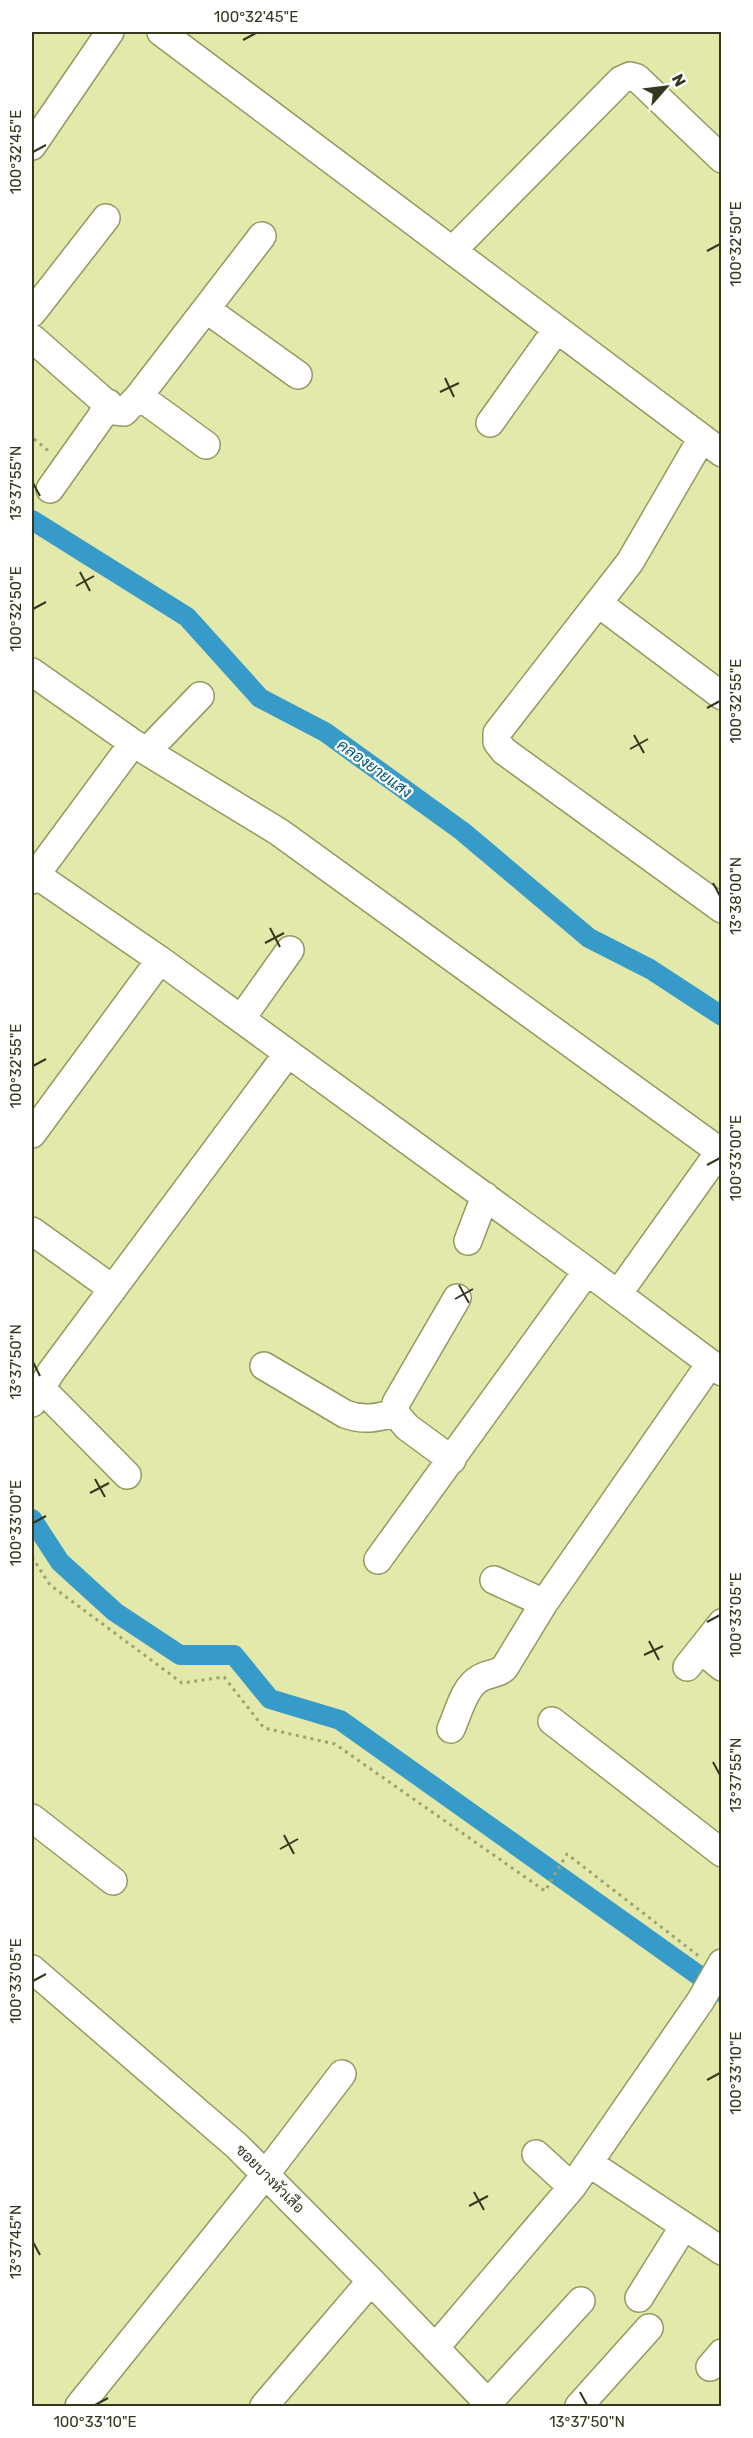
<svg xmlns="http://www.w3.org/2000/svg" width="753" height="2438" font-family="Rubik,Sarabun,sans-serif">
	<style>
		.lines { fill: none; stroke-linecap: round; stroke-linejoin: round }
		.canal { stroke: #379bc9; stroke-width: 20 }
		.minor-casing { stroke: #95995f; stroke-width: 30 }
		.path { stroke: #9fa374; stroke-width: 3; stroke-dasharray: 3 4.5; stroke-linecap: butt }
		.minor { stroke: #fff; stroke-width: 27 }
		.ticks { fill: none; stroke: #35371e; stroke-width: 2 }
		.labels { text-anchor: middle; stroke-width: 4.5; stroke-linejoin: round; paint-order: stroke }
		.street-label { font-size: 15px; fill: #35371e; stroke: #fff }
		.water-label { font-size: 16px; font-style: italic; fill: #065877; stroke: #fff }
		.neatline { fill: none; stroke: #35371e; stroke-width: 2 }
		.ticks-label { font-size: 15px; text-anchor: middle; fill: #35371e }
	</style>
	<rect width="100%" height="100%" fill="#e3e8ab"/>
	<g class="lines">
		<!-- canal -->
		<path class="canal" d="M 32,520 L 187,617 L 260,698 L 325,732 L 462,831 L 589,938 L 650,969 L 722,1016
			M 32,1519 L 60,1562 L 115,1612 L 180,1655 L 234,1655 L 270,1699 L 340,1720 L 722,1992"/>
		<defs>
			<path id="minor" d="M 161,32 L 722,453
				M 32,146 L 110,32
				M 453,250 L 621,80 L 630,76 L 637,78 L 722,159
				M 206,309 L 298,375
				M 32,313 L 106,218
				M 32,338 L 115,411 L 124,412 L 139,396 L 262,236
				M 139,396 L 206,445
				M 490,423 L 557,329
				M 702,438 L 630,562 L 497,733 L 497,742 L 504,751 L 722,909
				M 50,489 L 101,417 L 108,403
				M 598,603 L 722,696
				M 32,672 L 133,743 L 279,832 L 722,1153
				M 147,751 L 200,696
				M 32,872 L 160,960 L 587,1271 L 722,1372
				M 32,880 L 133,743
				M 241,1019 L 290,950
				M 32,1134 L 160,960
				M 32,1231 L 113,1289
				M 468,1241 L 485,1196
				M 618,1294 L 722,1148
				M 264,1366 L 345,1414 C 364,1421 376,1418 395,1413
				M 41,1388 L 127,1475
				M 32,1403 L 51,1372 L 288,1053
				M 452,1460 L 407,1427 L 395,1413 L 396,1403 L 457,1298
				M 378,1560 L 587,1271
				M 494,1580 L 544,1603
				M 701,1650 L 722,1667
				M 687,1667 L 722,1623
				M 552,1721 L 722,1853
				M 451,1729 C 458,1714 464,1687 479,1679 C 487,1673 498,1675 505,1667 L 544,1603 L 710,1364
				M 32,1818 L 113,1881
				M 32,1969 L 237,2146 L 371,2281 L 491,2406
				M 536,2154 L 572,2187
				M 589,2163 L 722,2251
				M 639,2298 L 684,2226
				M 435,2348 L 572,2187 L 701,2000 L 722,1963
				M 710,2367 L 722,2353
				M 488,2403 L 581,2301
				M 79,2406 L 265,2175 L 342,2074
				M 264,2406 L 371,2281
				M 579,2406 L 649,2328"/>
		</defs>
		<!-- minor casing -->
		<use href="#minor" class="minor-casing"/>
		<!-- path -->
		<path class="path" d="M 34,439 L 51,453
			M 32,1557 L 50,1585 L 182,1683 L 224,1677 L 264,1728 L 335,1744 L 545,1891 L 567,1854 L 700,1957"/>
		<!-- minor -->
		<use href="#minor" class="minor"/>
	</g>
	<!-- ticks -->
	<path class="ticks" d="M 243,40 L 256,33M 33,152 L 46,145M 707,251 L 720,244M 445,378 L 454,397M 440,392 L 459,383M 33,483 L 40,496M 80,572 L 90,591M 76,586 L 94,576M 33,609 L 46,602M 707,708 L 720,701M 634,735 L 644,753M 630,749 L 648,739M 713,883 L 720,896M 270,928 L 280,947M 265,943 L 284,933M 33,1066 L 46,1059M 707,1165 L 720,1158M 459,1285 L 469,1303M 455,1299 L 473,1289M 33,1362 L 40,1376M 95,1479 L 105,1497M 90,1493 L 109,1483M 33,1523 L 46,1516M 707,1622 L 720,1615M 649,1641 L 659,1660M 644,1655 L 663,1646M 713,1762 L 720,1775M 284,1835 L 294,1854M 280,1849 L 298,1839M 33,1981 L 46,1974M 707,2080 L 720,2073M 474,2192 L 484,2210M 469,2206 L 488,2196M 33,2242 L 40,2255M 580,2392 L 587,2405M 95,2405 L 108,2398"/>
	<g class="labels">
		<!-- street labels -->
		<g class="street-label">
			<text transform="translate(270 2179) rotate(45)" y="5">ซอยบางหัวเสือ</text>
		</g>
		<!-- water labels -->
		<g class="water-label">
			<text transform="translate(375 768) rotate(36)" y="6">คลองยายแสง</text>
		</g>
	</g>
	<!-- border -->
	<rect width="753" height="2438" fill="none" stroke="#ffffff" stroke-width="66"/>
	<!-- north arrow -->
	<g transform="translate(666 87) rotate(62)" stroke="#ffffff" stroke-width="4.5" paint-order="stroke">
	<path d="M0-4.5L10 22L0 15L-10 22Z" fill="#35371e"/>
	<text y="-9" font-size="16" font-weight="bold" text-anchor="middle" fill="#35371e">N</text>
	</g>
	<rect x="33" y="33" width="687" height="2372" class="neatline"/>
	<g class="ticks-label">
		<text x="256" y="22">100°32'45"E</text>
		<text transform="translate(16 152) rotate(-90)" y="5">100°32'45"E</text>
		<text transform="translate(736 244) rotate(-90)" y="5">100°32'50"E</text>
		<text transform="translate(16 483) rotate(-90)" y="5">13°37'55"N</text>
		<text transform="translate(16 609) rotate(-90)" y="5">100°32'50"E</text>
		<text transform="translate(736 701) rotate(-90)" y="5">100°32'55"E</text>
		<text transform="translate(736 896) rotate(-90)" y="5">13°38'00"N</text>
		<text transform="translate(16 1066) rotate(-90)" y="5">100°32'55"E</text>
		<text transform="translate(736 1158) rotate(-90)" y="5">100°33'00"E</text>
		<text transform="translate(16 1362) rotate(-90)" y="5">13°37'50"N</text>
		<text transform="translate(16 1523) rotate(-90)" y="5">100°33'00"E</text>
		<text transform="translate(736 1615) rotate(-90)" y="5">100°33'05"E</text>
		<text transform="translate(736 1775) rotate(-90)" y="5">13°37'55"N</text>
		<text transform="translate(16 1981) rotate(-90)" y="5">100°33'05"E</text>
		<text transform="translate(736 2073) rotate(-90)" y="5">100°33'10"E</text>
		<text transform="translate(16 2242) rotate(-90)" y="5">13°37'45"N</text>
		<text x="95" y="2427">100°33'10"E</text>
		<text x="587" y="2427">13°37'50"N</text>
	</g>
</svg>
